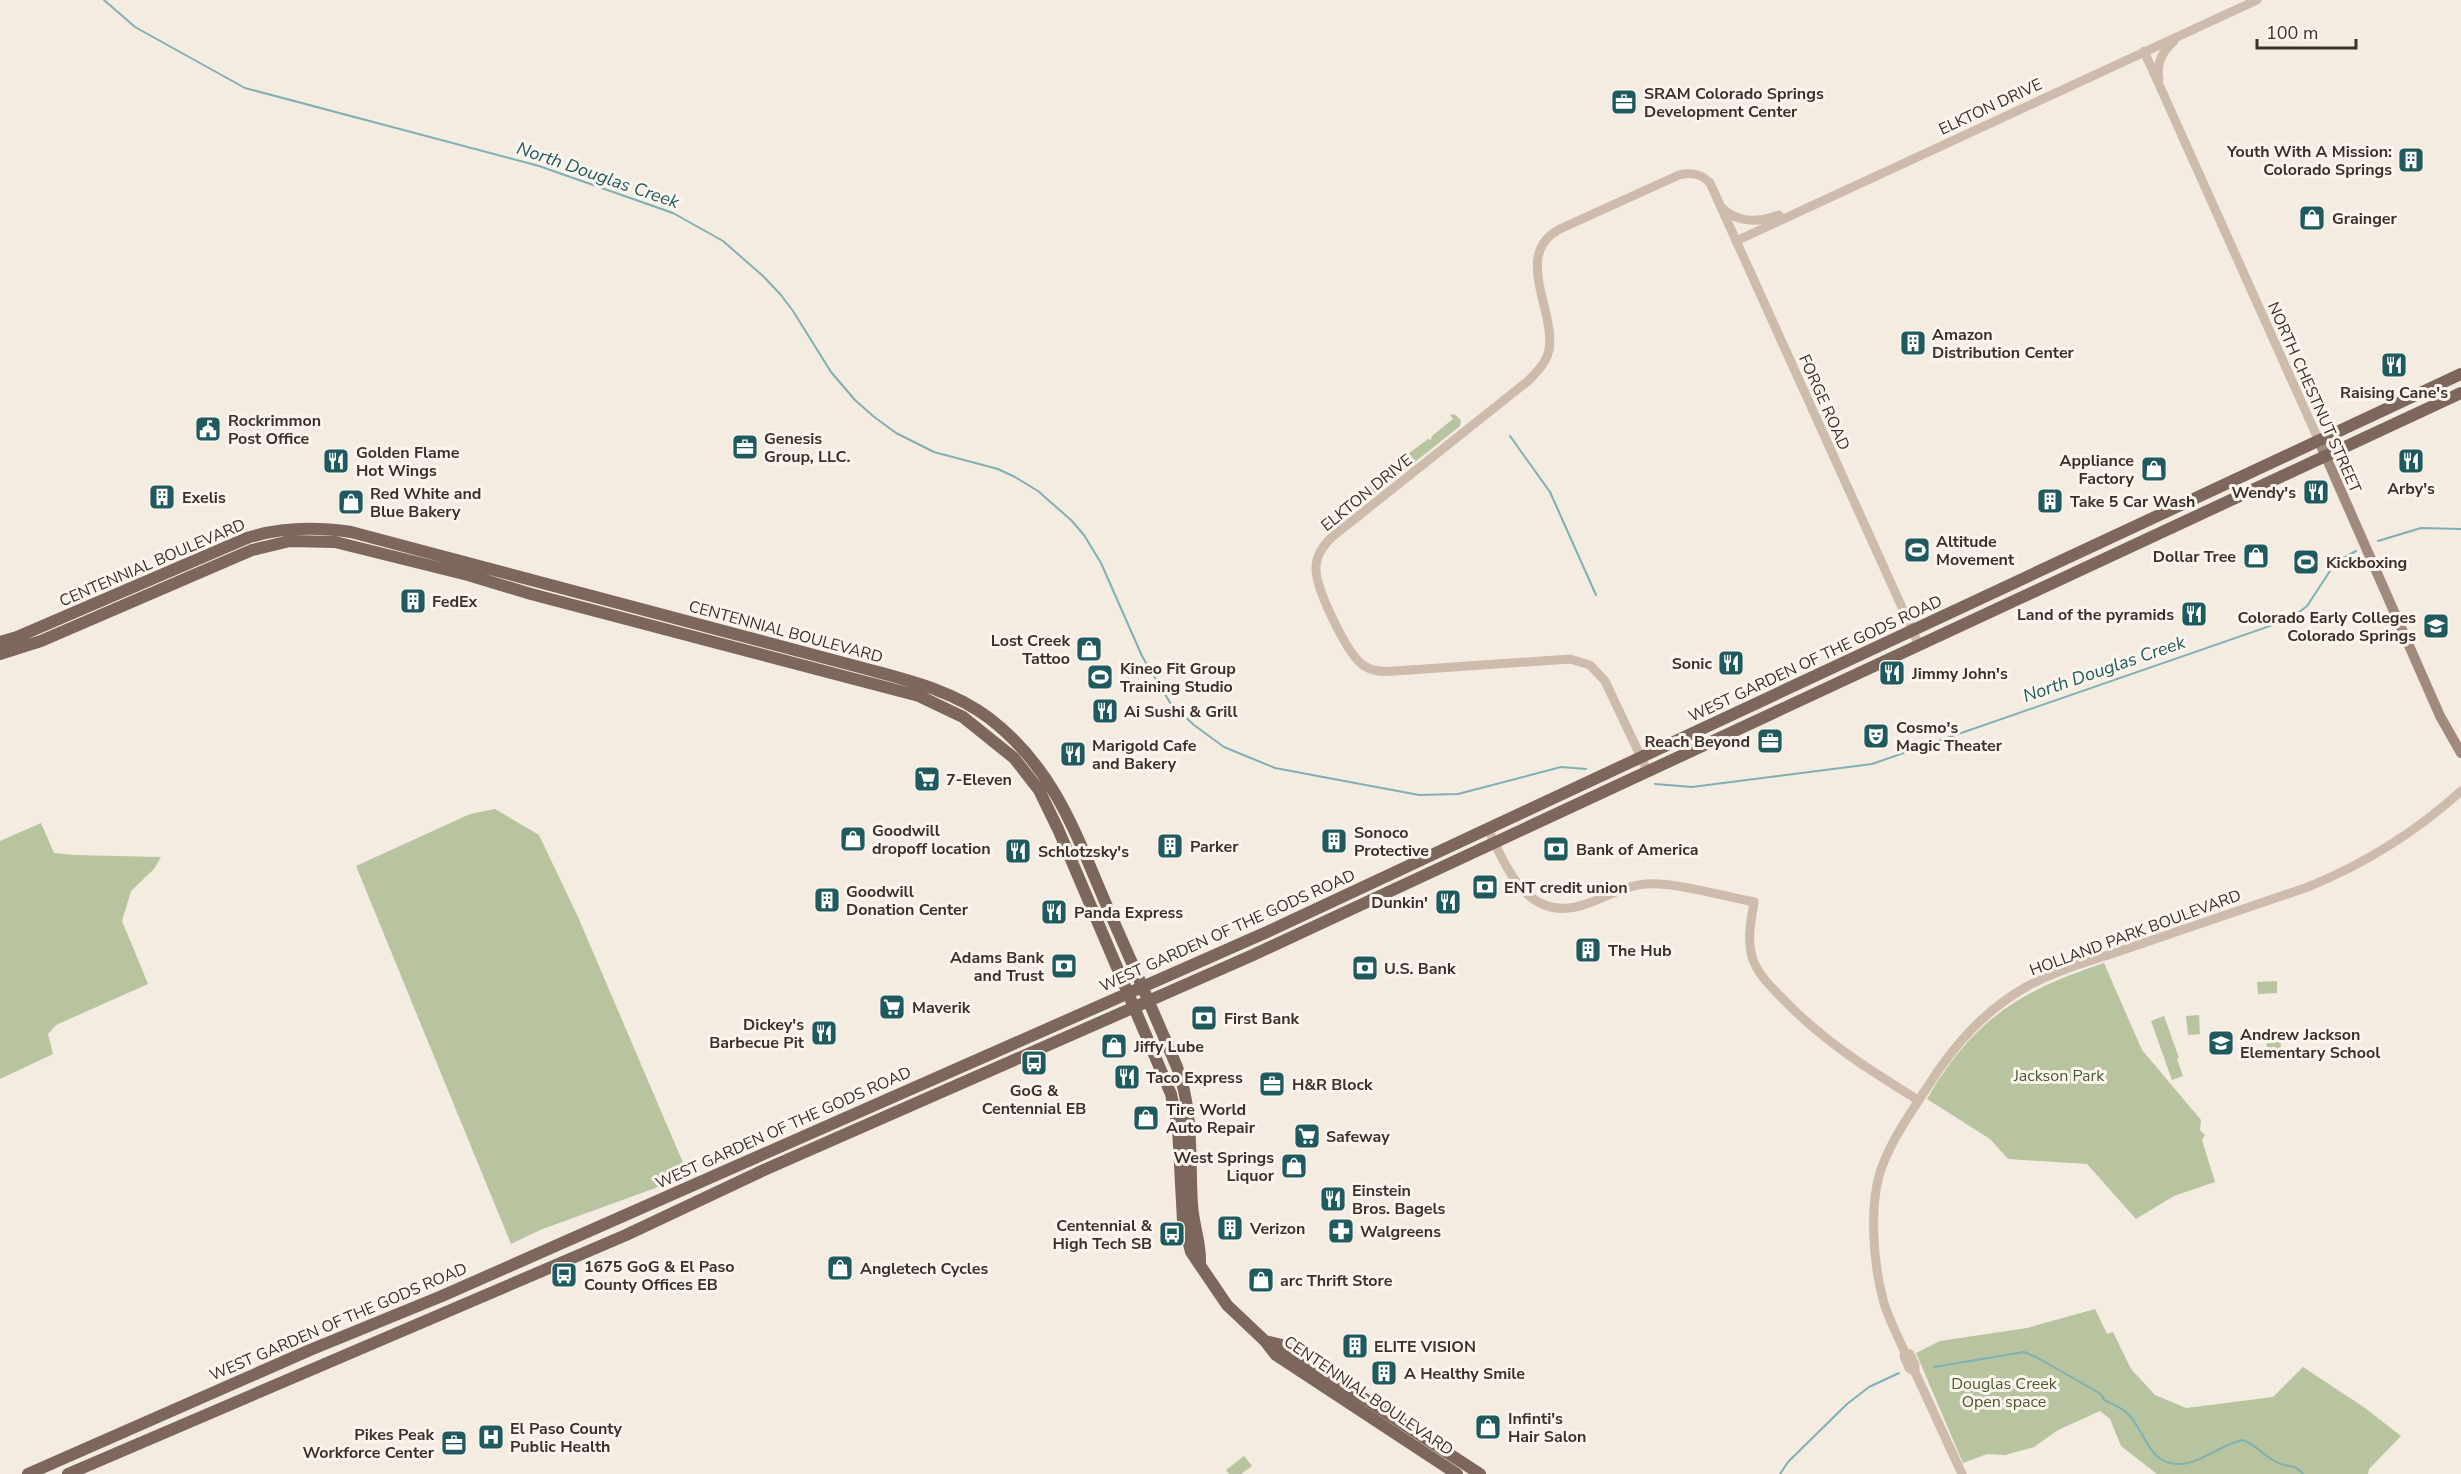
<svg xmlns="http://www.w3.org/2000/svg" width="2461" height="1474" font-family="'Nunito Sans',sans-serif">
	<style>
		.green { fill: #b8c4a0 }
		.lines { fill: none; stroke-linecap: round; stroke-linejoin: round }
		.stream { stroke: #7fb0b2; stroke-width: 2 }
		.tertiary { stroke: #cdbbac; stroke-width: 9 }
		.secondary { stroke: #a18a7d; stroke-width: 10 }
		.primary { stroke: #7d675c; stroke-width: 12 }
		.labels { text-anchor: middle; stroke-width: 6; stroke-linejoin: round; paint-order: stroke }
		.poi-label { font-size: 16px; font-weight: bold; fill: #3b302b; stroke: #fbf5ee; text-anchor: start }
		.street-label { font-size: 16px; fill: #3b302b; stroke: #fbf5ee }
		.park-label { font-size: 16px; fill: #4a5a2e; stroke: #fbf5ee }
		.water-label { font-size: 18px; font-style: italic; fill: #1f5a5e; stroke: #fbf5ee }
	</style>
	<rect width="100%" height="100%" fill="#f4ebe1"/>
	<!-- green -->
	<path class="green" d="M 1454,414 L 1461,420 L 1460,426 L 1400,474 L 1393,476 L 1388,470 L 1388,465 L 1392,466 L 1428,439 L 1431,440 L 1432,436 L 1453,419 L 1450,415 Z
		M 1382,475 L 1386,482 L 1385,485 L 1369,498 L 1366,489 Z
		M 495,809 L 539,835 L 578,917 L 687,1172 L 669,1183 L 540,1230 L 511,1244 L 356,866 L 470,814 Z
		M 41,823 L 54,853 L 74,855 L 161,857 L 154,869 L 131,891 L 122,921 L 148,984 L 56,1025 L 48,1034 L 53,1054 L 0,1079 L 0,841 Z
		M 2104,963 L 2142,1050 L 2201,1120 L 2200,1130 L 2205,1135 L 2202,1140 L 2215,1182 L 2174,1196 L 2136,1219 L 2087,1164 L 2008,1159 L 1990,1139 L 1927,1099 C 1973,1020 2019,991 2104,963 Z
		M 2277,981 L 2277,993 L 2258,994 L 2257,982 Z
		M 2199,1015 L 2200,1034 L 2188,1035 L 2186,1016 Z
		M 2164,1016 L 2179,1058 L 2177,1059 L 2183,1076 L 2172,1080 L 2151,1021 Z
		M 2280,1029 L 2281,1048 L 2267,1049 L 2266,1030 Z
		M 2095,1309 L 2107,1334 L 2113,1332 L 2131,1369 L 2155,1395 L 2186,1408 L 2273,1397 L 2303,1367 L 2365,1408 L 2401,1436 L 2369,1469 L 2368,1474 L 2157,1474 L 2121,1446 L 2110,1419 L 2100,1411 L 2058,1430 L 2034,1447 L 2005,1455 L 1987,1454 L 1963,1463 L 1916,1353 L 1940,1341 L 2027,1328 Z
		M 1244,1456 L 1252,1466 L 1241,1474 L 1229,1474 L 1226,1470 Z"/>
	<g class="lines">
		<!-- stream -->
		<path class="stream" d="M 104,0 L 135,27 L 245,88 L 539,166 L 673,213 L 723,241 L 763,276 L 781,295 L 793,311 L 831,372 L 855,400 L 873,416 L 896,433 L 934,452 L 998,469 L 1015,477 L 1038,491 L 1071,520 L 1084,535 L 1101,563 L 1142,656 L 1161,688 L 1171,704 L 1194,725 L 1224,747 L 1275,768 L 1419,795 L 1458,794 L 1561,767 L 1586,769
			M 1510,436 L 1550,492 L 1596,595
			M 2378,541 L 2421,528 L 2461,529
			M 1655,784 L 1692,787 L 1872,764 L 2290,619 L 2307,606 L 2336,562 L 2356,551
			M 1934,1367 L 2024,1352 L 2038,1358 L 2101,1394 L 2104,1400 C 2112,1404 2121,1407 2128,1414 C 2145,1430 2148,1464 2178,1464 C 2198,1465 2221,1444 2243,1440 C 2257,1445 2267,1460 2281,1464 C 2291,1467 2296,1465 2303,1474
			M 1780,1474 L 1788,1462 L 1847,1404 L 1869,1387 L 1899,1373"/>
		<!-- tertiary -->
		<path class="tertiary" d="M 2144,51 L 2319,441
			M 2159,79 C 2156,63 2162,52 2174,41
			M 1722,208 C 1739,224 1759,222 1779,215
			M 1736,241 L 2257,0
			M 1648,772 L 1605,681 L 1590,665 L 1570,659 L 1395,671 C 1383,672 1373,672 1363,665 C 1347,654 1316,589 1316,569 C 1316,555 1323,546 1332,537 L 1528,381 C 1537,372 1546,363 1549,350 C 1556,310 1511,252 1562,228 L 1679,175 C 1691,172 1701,173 1710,183 L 1919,645
			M 1488,829 C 1508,871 1529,926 1589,903 C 1608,896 1625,886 1645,884 C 1675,882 1723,896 1754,902 C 1751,921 1747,938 1752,957 C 1757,973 1770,986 1782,998 C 1823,1041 1868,1069 1918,1100
			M 1905,1353 L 1910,1354 L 1915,1365 L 1915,1372
			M 1962,1474 L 1915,1372 L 1909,1368 L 1904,1356 L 1905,1353 C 1898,1336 1889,1320 1884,1303 C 1873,1265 1868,1201 1883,1164 C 1894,1136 1912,1111 1928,1086 C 1954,1045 1984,1011 2026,987 C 2056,970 2091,961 2123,950 C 2184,929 2246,908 2308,887 C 2364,864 2416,832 2461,791"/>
		<!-- secondary -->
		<path class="secondary" d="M 2319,441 L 2440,716 L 2461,753"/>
		<!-- primary -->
		<path class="primary" d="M 0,642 L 17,637 L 247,538 C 281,527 316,527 351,532 L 863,668 C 907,680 952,690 989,718 C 1054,768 1075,832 1106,904 C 1130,958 1154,1013 1177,1067 C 1194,1112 1189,1158 1192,1204 C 1193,1225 1201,1243 1200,1263
			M 0,654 L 41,641 L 252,550 L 290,541 L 335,542 L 468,575 L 531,594 L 919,696 L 963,717 L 1014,758 L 1039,790 L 1058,829 L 1171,1094 L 1178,1128 L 1183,1221 L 1191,1252 L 1227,1305 L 1265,1341 L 1276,1355 L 1457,1474
			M 1265,1341 L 1282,1345 L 1480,1474
			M 28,1474 L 310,1350 L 442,1296 L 1267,932 L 2461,374
			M 68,1474 L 626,1235 L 764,1170 L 1253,955 L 2461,393"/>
	</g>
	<!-- icons -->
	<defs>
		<symbol id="office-square" viewBox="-11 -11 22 22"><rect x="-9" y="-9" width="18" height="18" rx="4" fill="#1f5a5e" stroke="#fbf5ee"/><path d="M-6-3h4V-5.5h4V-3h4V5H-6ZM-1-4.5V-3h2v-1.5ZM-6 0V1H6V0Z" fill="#fff"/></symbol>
		<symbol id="building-square" viewBox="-11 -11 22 22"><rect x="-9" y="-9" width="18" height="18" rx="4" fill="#1f5a5e" stroke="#fbf5ee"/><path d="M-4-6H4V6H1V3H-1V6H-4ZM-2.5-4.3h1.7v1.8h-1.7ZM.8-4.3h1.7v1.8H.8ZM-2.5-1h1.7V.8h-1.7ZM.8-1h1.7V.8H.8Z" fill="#fff"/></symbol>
		<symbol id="shop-square" viewBox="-11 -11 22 22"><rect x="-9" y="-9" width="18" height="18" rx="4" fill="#1f5a5e" stroke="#fbf5ee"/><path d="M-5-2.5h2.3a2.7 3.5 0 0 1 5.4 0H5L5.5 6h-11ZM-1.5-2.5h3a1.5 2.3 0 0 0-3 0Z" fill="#fff"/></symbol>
		<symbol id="restaurant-square" viewBox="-11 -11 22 22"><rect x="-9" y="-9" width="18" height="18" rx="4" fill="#1f5a5e" stroke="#fbf5ee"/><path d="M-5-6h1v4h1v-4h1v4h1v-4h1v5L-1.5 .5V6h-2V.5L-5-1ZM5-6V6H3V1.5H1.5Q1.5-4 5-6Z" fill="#fff"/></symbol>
		<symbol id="civic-square" viewBox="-11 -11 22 22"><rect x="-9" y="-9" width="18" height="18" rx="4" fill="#1f5a5e" stroke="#fbf5ee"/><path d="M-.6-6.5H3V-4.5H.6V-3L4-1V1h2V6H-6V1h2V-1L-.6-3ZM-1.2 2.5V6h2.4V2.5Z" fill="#fff"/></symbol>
		<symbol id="stadium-square" viewBox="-11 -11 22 22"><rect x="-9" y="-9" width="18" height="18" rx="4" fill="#1f5a5e" stroke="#fbf5ee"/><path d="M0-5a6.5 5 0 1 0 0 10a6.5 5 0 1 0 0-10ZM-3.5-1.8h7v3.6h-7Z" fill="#fff"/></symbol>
		<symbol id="school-square" viewBox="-11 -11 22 22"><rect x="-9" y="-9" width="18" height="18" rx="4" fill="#1f5a5e" stroke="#fbf5ee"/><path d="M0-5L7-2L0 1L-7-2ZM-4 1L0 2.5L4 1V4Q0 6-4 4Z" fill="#fff"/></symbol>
		<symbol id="theatre-square" viewBox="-11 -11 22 22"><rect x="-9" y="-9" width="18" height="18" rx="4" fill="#1f5a5e" stroke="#fbf5ee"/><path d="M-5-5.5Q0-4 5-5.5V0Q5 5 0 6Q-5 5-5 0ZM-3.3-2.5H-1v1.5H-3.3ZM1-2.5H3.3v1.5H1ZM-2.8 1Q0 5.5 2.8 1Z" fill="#fff"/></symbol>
		<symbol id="supermarket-square" viewBox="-11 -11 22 22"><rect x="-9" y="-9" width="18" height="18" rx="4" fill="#1f5a5e" stroke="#fbf5ee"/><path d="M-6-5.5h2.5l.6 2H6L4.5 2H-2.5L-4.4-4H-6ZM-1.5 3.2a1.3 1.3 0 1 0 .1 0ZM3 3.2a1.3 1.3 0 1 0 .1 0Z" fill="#fff"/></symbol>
		<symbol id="bank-square" viewBox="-11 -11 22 22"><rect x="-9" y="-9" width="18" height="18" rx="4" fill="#1f5a5e" stroke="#fbf5ee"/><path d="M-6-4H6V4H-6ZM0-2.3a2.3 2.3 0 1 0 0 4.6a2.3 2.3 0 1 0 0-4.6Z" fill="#fff"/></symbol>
		<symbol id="bus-square" viewBox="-11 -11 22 22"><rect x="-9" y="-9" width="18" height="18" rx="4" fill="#1f5a5e" stroke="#fbf5ee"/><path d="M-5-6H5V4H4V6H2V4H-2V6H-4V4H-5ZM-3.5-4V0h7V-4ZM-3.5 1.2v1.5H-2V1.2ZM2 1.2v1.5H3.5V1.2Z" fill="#fff"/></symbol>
		<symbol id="pharmacy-square" viewBox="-11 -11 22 22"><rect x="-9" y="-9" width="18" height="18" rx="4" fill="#1f5a5e" stroke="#fbf5ee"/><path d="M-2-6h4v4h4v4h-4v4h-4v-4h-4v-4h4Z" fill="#fff"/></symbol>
		<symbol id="hospital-square" viewBox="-11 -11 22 22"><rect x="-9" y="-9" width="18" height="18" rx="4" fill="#1f5a5e" stroke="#fbf5ee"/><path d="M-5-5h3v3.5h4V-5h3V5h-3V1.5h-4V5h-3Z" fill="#fff"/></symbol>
	</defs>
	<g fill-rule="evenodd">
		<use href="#office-square" x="1609" y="87" width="30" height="30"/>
		<use href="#building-square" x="2396" y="145" width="30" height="30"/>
		<use href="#shop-square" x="2297" y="203" width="30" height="30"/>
		<use href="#building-square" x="1898" y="328" width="30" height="30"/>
		<use href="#restaurant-square" x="2379" y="350" width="30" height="30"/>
		<use href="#civic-square" x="193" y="414" width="30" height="30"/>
		<use href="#office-square" x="730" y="432" width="30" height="30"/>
		<use href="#restaurant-square" x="321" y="446" width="30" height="30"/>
		<use href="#restaurant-square" x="2396" y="446" width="30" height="30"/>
		<use href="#shop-square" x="2139" y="454" width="30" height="30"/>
		<use href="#restaurant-square" x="2301" y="477" width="30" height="30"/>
		<use href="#building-square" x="147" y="482" width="30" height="30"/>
		<use href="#building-square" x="2035" y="486" width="30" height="30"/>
		<use href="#shop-square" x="336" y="487" width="30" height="30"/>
		<use href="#stadium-square" x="1902" y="535" width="30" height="30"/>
		<use href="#shop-square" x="2241" y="541" width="30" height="30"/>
		<use href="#stadium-square" x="2291" y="547" width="30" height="30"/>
		<use href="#building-square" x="398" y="586" width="30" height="30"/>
		<use href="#restaurant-square" x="2179" y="599" width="30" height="30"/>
		<use href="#school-square" x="2421" y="611" width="30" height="30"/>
		<use href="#shop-square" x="1074" y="634" width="30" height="30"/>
		<use href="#restaurant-square" x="1716" y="648" width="30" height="30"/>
		<use href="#restaurant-square" x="1877" y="658" width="30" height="30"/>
		<use href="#stadium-square" x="1085" y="662" width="30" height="30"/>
		<use href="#restaurant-square" x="1090" y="696" width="30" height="30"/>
		<use href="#theatre-square" x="1861" y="721" width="30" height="30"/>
		<use href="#office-square" x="1755" y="726" width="30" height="30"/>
		<use href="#restaurant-square" x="1058" y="739" width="30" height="30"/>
		<use href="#supermarket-square" x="912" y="764" width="30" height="30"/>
		<use href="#shop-square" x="838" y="824" width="30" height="30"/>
		<use href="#building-square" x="1319" y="826" width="30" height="30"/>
		<use href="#building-square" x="1155" y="831" width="30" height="30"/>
		<use href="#bank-square" x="1541" y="834" width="30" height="30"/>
		<use href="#restaurant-square" x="1003" y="836" width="30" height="30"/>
		<use href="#bank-square" x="1470" y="872" width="30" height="30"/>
		<use href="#building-square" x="812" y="885" width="30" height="30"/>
		<use href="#restaurant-square" x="1433" y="887" width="30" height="30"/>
		<use href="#restaurant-square" x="1039" y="897" width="30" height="30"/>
		<use href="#building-square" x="1573" y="935" width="30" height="30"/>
		<use href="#bank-square" x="1049" y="951" width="30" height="30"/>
		<use href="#bank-square" x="1350" y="953" width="30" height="30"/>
		<use href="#supermarket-square" x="877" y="992" width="30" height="30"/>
		<use href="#bank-square" x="1189" y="1003" width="30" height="30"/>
		<use href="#restaurant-square" x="809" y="1018" width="30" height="30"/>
		<use href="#school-square" x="2206" y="1028" width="30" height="30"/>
		<use href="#shop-square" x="1099" y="1031" width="30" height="30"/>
		<use href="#bus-square" x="1019" y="1048" width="30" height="30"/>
		<use href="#restaurant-square" x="1112" y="1062" width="30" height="30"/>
		<use href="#office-square" x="1257" y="1069" width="30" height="30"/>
		<use href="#shop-square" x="1131" y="1103" width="30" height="30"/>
		<use href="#supermarket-square" x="1292" y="1121" width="30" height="30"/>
		<use href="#shop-square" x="1279" y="1151" width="30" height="30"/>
		<use href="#restaurant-square" x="1318" y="1184" width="30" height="30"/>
		<use href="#building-square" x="1215" y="1213" width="30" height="30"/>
		<use href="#pharmacy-square" x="1326" y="1216" width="30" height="30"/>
		<use href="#bus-square" x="1157" y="1219" width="30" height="30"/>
		<use href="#shop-square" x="825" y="1253" width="30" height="30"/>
		<use href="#bus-square" x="549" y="1260" width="30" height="30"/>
		<use href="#shop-square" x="1246" y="1265" width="30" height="30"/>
		<use href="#building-square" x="1340" y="1331" width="30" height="30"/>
		<use href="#building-square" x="1369" y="1358" width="30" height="30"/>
		<use href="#shop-square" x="1473" y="1412" width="30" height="30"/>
		<use href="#hospital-square" x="476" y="1422" width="30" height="30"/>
		<use href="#office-square" x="439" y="1428" width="30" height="30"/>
	</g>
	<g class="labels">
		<!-- poi labels -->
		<g class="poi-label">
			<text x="1644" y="99">SRAM Colorado Springs<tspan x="1644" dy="18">Development Center</tspan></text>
			<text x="2392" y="157" text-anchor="end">Youth With A Mission:<tspan x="2392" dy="18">Colorado Springs</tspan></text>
			<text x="2332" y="224">Grainger</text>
			<text x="1932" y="340">Amazon<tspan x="1932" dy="18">Distribution Center</tspan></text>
			<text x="2394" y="398" text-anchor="middle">Raising Cane's</text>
			<text x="228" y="426">Rockrimmon<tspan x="228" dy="18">Post Office</tspan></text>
			<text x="764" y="444">Genesis<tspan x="764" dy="18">Group, LLC.</tspan></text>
			<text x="356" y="458">Golden Flame<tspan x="356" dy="18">Hot Wings</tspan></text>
			<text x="2134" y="466" text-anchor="end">Appliance<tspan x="2134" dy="18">Factory</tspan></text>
			<text x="2411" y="494" text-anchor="middle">Arby's</text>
			<text x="2296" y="498" text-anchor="end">Wendy's</text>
			<text x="370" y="499">Red White and<tspan x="370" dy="18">Blue Bakery</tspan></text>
			<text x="182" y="503">Exelis</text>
			<text x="2070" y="507">Take 5 Car Wash</text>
			<text x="1936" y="547">Altitude<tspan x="1936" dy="18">Movement</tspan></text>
			<text x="2236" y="562" text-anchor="end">Dollar Tree</text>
			<text x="2326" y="568">Kickboxing</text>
			<text x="432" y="607">FedEx</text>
			<text x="2174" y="620" text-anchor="end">Land of the pyramids</text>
			<text x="2416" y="623" text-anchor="end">Colorado Early Colleges<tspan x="2416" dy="18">Colorado Springs</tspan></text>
			<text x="1070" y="646" text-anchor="end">Lost Creek<tspan x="1070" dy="18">Tattoo</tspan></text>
			<text x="1712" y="669" text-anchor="end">Sonic</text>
			<text x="1120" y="674">Kineo Fit Group<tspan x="1120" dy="18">Training Studio</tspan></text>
			<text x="1912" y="679">Jimmy John's</text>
			<text x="1124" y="717">Ai Sushi &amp; Grill</text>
			<text x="1896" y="733">Cosmo's<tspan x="1896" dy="18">Magic Theater</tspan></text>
			<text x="1750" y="747" text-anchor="end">Reach Beyond</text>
			<text x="1092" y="751">Marigold Cafe<tspan x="1092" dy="18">and Bakery</tspan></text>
			<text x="946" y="785">7-Eleven</text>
			<text x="872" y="836">Goodwill<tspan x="872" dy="18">dropoff location</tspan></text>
			<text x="1354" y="838">Sonoco<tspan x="1354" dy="18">Protective</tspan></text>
			<text x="1190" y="852">Parker</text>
			<text x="1576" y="855">Bank of America</text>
			<text x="1038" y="857">Schlotzsky's</text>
			<text x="1504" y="893">ENT credit union</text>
			<text x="846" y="897">Goodwill<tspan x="846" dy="18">Donation Center</tspan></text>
			<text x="1428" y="908" text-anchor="end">Dunkin'</text>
			<text x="1074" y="918">Panda Express</text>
			<text x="1608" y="956">The Hub</text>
			<text x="1044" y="963" text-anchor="end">Adams Bank<tspan x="1044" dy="18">and Trust</tspan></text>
			<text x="1384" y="974">U.S. Bank</text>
			<text x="912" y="1013">Maverik</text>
			<text x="1224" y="1024">First Bank</text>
			<text x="804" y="1030" text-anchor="end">Dickey's<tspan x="804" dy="18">Barbecue Pit</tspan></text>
			<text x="2240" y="1040">Andrew Jackson<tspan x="2240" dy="18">Elementary School</tspan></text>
			<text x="1134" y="1052">Jiffy Lube</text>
			<text x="1146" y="1083">Taco Express</text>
			<text x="1292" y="1090">H&amp;R Block</text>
			<text x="1034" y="1096" text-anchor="middle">GoG &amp;<tspan x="1034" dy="18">Centennial EB</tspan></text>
			<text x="1166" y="1115">Tire World<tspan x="1166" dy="18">Auto Repair</tspan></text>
			<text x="1326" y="1142">Safeway</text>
			<text x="1274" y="1163" text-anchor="end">West Springs<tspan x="1274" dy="18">Liquor</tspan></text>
			<text x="1352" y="1196">Einstein<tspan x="1352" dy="18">Bros. Bagels</tspan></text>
			<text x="1152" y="1231" text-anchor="end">Centennial &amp;<tspan x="1152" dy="18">High Tech SB</tspan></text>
			<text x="1250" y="1234">Verizon</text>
			<text x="1360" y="1237">Walgreens</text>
			<text x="584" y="1272">1675 GoG &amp; El Paso<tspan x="584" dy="18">County Offices EB</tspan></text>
			<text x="860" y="1274">Angletech Cycles</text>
			<text x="1280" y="1286">arc Thrift Store</text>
			<text x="1374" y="1352">ELITE VISION</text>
			<text x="1404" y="1379">A Healthy Smile</text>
			<text x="1508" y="1424">Infinti's<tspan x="1508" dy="18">Hair Salon</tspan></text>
			<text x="510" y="1434">El Paso County<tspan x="510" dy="18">Public Health</tspan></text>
			<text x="434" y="1440" text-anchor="end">Pikes Peak<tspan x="434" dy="18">Workforce Center</tspan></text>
		</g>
		<!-- street labels -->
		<g class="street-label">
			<text transform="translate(1990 106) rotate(-25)" y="6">ELKTON DRIVE</text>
			<text transform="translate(2315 397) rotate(66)" y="6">NORTH CHESTNUT STREET</text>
			<text transform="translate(1825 402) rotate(66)" y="6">FORGE ROAD</text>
			<text transform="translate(1366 492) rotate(-39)" y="6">ELKTON DRIVE</text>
			<text transform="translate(152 562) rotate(-23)" y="6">CENTENNIAL BOULEVARD</text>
			<text transform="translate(786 631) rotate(15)" y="6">CENTENNIAL BOULEVARD</text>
			<text transform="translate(1815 658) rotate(-25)" y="6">WEST GARDEN OF THE GODS ROAD</text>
			<text transform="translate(1227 930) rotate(-24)" y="6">WEST GARDEN OF THE GODS ROAD</text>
			<text transform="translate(2135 932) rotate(-20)" y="6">HOLLAND PARK BOULEVARD</text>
			<text transform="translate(783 1127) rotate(-24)" y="6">WEST GARDEN OF THE GODS ROAD</text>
			<text transform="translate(338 1321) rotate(-23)" y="6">WEST GARDEN OF THE GODS ROAD</text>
			<text transform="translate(1369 1395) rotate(34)" y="6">CENTENNIAL BOULEVARD</text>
		</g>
		<!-- park labels -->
		<g class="park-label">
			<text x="2059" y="1081">Jackson Park</text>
			<text x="2004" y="1389">Douglas Creek<tspan x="2004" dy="18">Open space</tspan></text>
		</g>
		<!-- water labels -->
		<g class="water-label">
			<text transform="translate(598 175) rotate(19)" y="6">North Douglas Creek</text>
			<text transform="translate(2104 669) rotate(-19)" y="6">North Douglas Creek</text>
		</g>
	</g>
	<!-- scale -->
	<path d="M2257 39v9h99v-9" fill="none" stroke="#3b302b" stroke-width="3"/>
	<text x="2266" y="39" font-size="18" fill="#3b302b" stroke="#fbf5ee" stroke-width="4.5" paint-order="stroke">100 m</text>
</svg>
